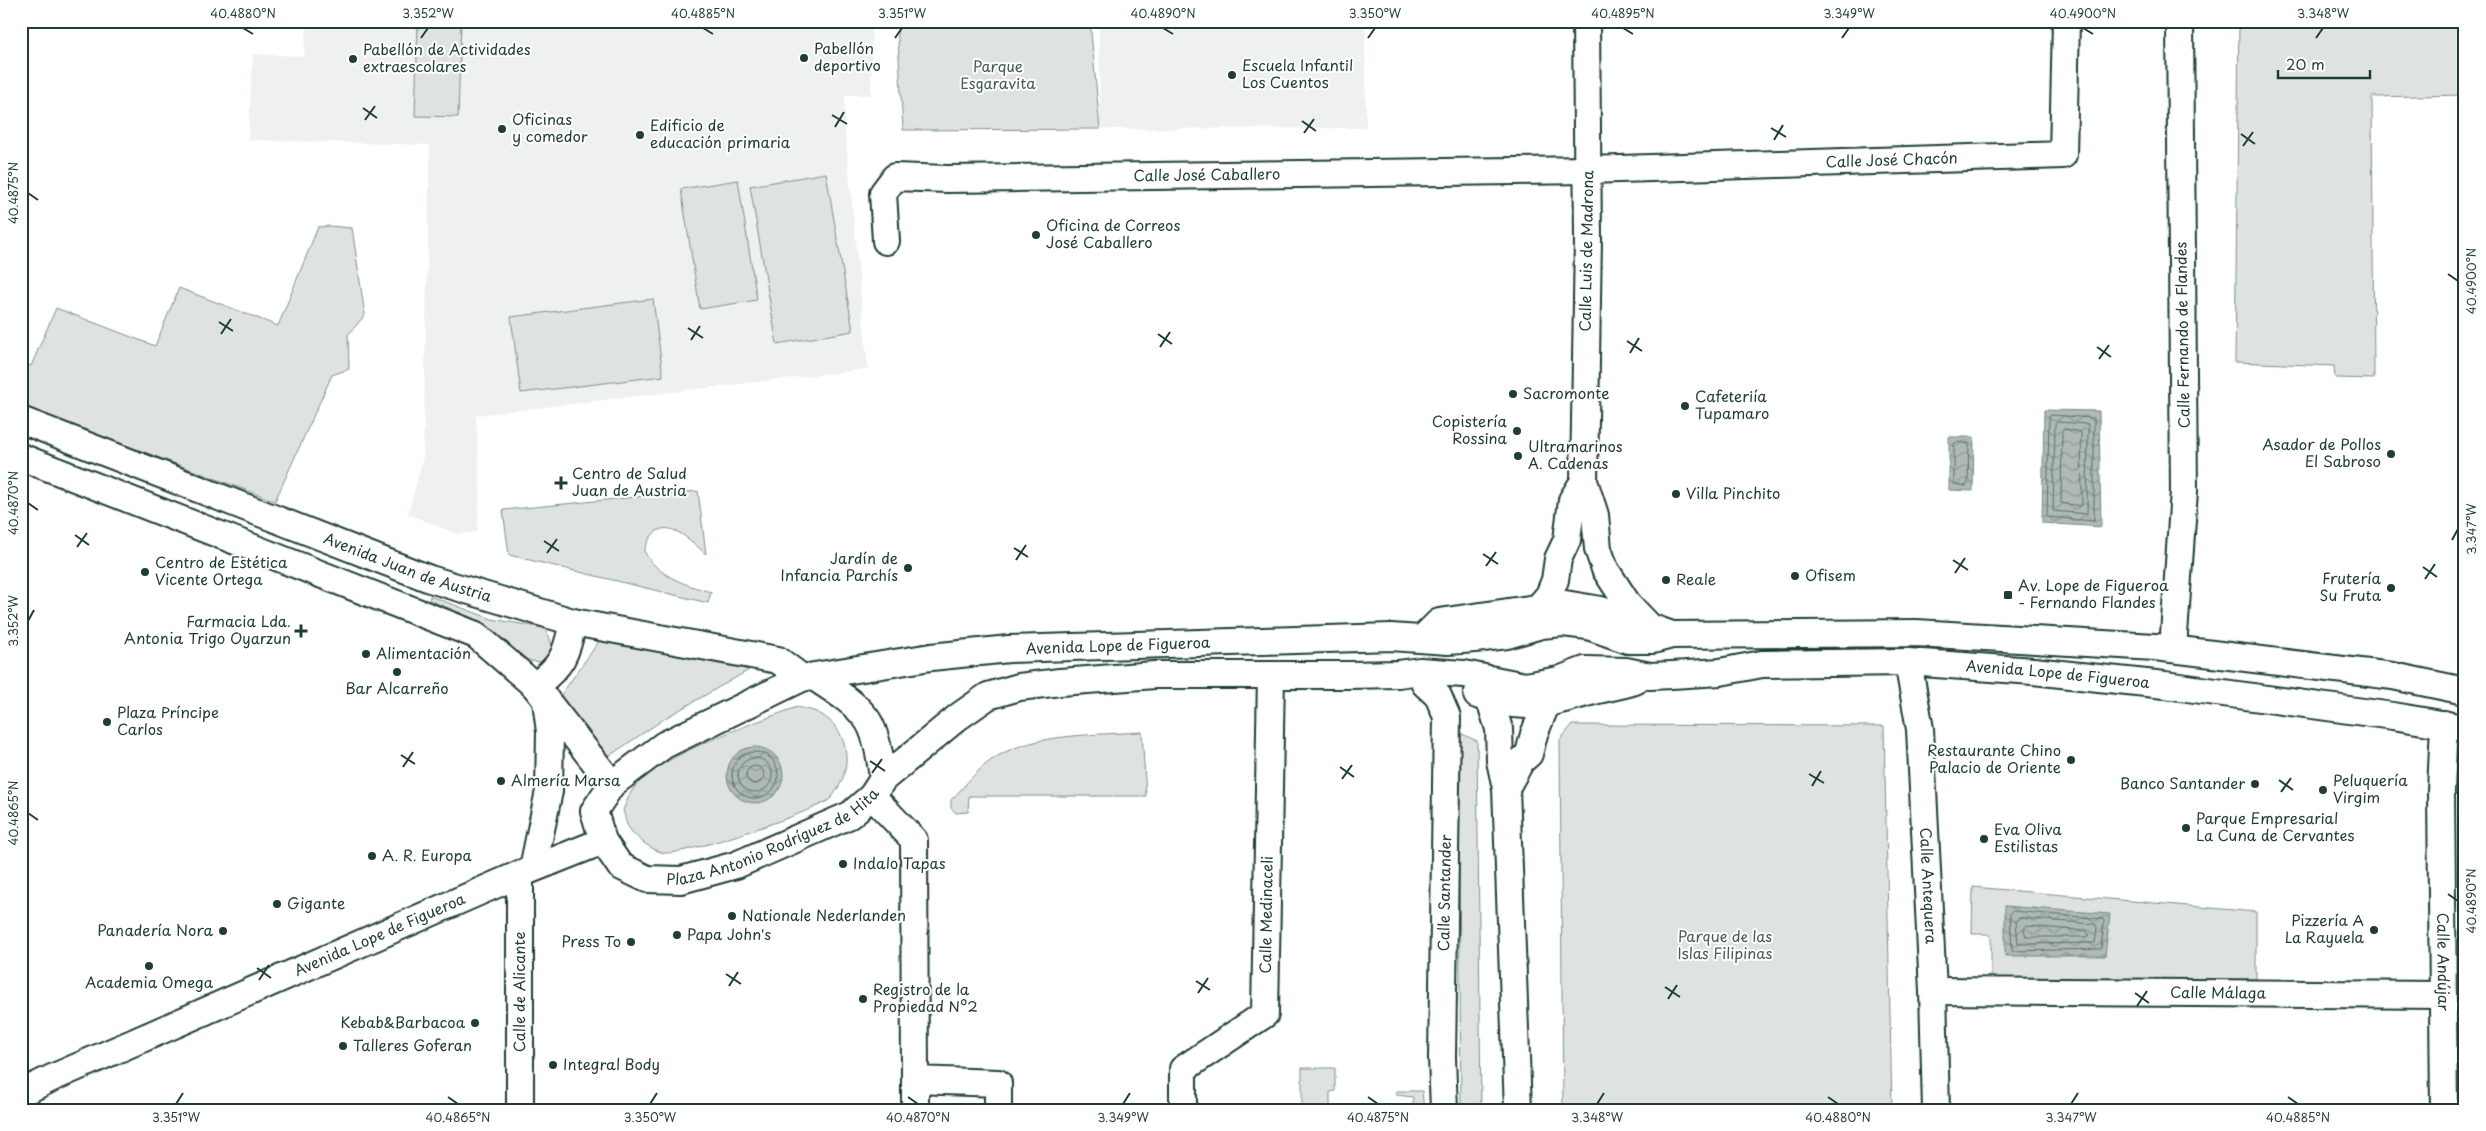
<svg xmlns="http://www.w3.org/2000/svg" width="2486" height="1131" font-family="'Playpen Sans',sans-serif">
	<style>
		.built { fill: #eef1f0 }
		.green { fill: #dee3e2; stroke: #7e908b }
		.water { fill: url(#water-waves); stroke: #758883 }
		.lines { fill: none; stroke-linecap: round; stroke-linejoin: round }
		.shore { stroke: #596f68; stroke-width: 1 }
		.minor-casing { stroke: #1f3d34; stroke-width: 30 }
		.minor { stroke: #fff; stroke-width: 26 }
		.ticks { fill: none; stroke: #1f3d34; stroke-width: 2 }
		.poi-dot { fill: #1f3d34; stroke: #fff; stroke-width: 2 }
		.labels { text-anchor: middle; stroke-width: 4; stroke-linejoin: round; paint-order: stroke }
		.poi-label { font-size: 15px; fill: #1f3d34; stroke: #fff; text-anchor: start }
		.park-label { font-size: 15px; fill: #455e57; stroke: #fff }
		.street-label { font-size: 15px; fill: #1f3d34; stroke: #fff }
		.neatline { fill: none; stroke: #1f3d34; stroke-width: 2 }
		.ticks-label { font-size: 12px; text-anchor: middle; fill: #1f3d34 }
	</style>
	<defs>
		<pattern id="water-waves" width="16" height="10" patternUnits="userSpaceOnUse" patternTransform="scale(1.25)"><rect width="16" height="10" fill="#afbab7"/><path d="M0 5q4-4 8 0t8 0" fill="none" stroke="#8e9896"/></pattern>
	</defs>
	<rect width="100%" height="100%" fill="#fff"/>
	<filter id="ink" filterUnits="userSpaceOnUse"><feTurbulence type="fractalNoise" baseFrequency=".02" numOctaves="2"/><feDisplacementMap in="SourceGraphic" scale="10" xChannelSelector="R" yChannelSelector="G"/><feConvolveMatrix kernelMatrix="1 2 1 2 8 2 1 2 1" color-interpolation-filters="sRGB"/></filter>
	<g filter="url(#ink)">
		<!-- built -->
		<path class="built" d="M 307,21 L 872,21 L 871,95 L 845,95 L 845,132 L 868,369 L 476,415 L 480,489 L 477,532 L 457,534 L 408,514 L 423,458 L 430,145 L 248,140 L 253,54 L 304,56 Z
			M 1099,21 L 1365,21 L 1366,128 L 1100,129 Z"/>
		<!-- green -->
		<path class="green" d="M 418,21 L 461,21 L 458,117 L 415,116 Z
			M 897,21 L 1090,21 L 1100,129 L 903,130 Z
			M 2239,21 L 2465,21 L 2465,95 L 2372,97 L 2374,379 L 2335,378 L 2334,366 L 2235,362 Z
			M 826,173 L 853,331 L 777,344 L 750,186 Z
			M 738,180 L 757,300 L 700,309 L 681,189 Z
			M 328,226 L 352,228 L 365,315 L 348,335 L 349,369 L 332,375 L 275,501 L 21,406 L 21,364 L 31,366 L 56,308 L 155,346 L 179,288 L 278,326 L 318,227 Z
			M 653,299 L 663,376 L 521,393 L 511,317 Z
			M 698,491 L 706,554 C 686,537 659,508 644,551 C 657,576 685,585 711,592 L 708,603 L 509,555 L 503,510 Z
			M 430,596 L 492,619 L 544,628 C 555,642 557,666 531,661 C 521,658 502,637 492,630 C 473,616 450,609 429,600 Z
			M 600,640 L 749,670 L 667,717 L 609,756 L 560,696 Z
			M 797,707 C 807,709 817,711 825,717 C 848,732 852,766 838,788 C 835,792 832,798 829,800 C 809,813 688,854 666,853 C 653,852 636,838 629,828 C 625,823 625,815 623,810 C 626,803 629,795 633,789 C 657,755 757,722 797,707 Z
			M 1572,725 L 1884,726 L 1892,1110 L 1563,1110 L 1560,740 Z
			M 1142,732 L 1146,796 L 969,796 L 968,812 L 956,813 L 951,808 L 951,800 C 965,786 979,767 996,757 C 1035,733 1098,735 1142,732 Z
			M 1458,732 L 1477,741 L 1481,1110 L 1461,1110 Z
			M 1973,887 L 2256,912 L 2256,979 L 1991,979 L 1991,937 L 1987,934 L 1972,934 Z
			M 1302,1068 L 1335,1068 L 1335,1091 L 1330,1092 L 1330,1108 L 1334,1110 L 1302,1110 Z
			M 1396,1091 L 1422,1091 L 1424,1110 L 1413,1110 L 1413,1097 L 1396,1095 Z"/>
		<!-- water -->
		<path class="water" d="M 2044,410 L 2099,411 L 2101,527 L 2042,523 Z
			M 1949,437 L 1974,437 L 1973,491 L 1949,490 Z
			M727 775a28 28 0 1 1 56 0a28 28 0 1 1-56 0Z
			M 2005,906 L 2110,914 L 2105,956 L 2005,956 Z"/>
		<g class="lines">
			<!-- shore -->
			<path class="shore" d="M 2051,415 L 2094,418 L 2094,521 L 2047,517 L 2049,418 Z
				M 2058,422 L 2088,424 L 2087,514 L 2053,511 L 2055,424 Z
				M 2065,429 L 2081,432 L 2082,504 L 2080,506 L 2061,503 L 2062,432 Z
				M 1957,442 L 1969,444 L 1968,483 L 1966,486 L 1954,484 L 1954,444 Z
				M732 775a23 23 0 1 1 46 0a23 23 0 1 1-46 0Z
				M738 775a17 17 0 1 1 34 0a17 17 0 1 1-34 0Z
				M746 775a9 9 0 1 1 18 0a9 9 0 1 1-18 0Z
				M 2013,911 L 2103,919 L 2104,921 L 2101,949 L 2012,951 L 2010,914 Z
				M 2019,918 L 2095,924 L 2097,927 L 2095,943 L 2018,944 L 2016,921 Z
				M 2027,926 L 2087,931 L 2089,935 L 2086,937 L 2026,937 L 2024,929 Z"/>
			<defs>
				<g id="minor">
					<path d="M 1586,21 L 1588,239 L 1584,481 L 1595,515 L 1598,549 L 1605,569 L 1627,603 L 1648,625"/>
					<path id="s1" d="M 886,241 L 883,193 L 895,177 L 947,179 L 1588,170 L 2063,155 L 2066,21"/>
					<path id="s2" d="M 21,420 L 430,579 L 573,622 L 778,660 L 802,678"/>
					<path d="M 21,457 L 476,635 L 535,686 L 612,784"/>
					<path d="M 1538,608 L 1549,595 L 1555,580 L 1558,559 L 1567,540 L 1572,500 L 1584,481"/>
					<path id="s3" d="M 1672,635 L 1653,640 L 1628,640 L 1588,626 L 1563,623 L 1541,625 L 1507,635 L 1475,639 L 1448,641 L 1391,637 L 1009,649 L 931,657 L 802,678 L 664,745 L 612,784 L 594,811 L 603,841 L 620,866 L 647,879 L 681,880 L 736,865 L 850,815 L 872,796 L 883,779 L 958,717 L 988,696 L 1019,687 L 1060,682 L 1155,675 L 1349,675 L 1398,674 L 1420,671 L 1464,674 L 1525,686 L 1559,680 L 1585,670 L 1626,671 L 1650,676 L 1672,675 L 1720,672 L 1762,664 L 1908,662 L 2033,671 L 2165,685 L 2393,716 L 2465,728"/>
					<path d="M 1424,637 L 1439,622 L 1565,604 L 1601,610 L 1672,635 L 1916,633 L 2155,647 L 2393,676 L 2465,691"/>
					<path d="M 2173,649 L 2184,491 L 2180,21"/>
					<path id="s4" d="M 1908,662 L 1920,729 L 1933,991 L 1936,1110"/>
					<path d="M 814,677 C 832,689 853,701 866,718 C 877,732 881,762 883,779"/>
					<path d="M 1425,684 L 1438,696 L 1447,717 L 1442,1058 L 1444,1110"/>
					<path d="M 1490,685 L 1490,700 L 1499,729 L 1500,761 L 1506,788 L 1518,1110"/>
					<path d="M 535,686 C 563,665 566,655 573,622"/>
					<path d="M 1477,695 C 1523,712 1544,705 1590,692 C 1605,688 1620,686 1635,681"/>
					<path id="s5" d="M 2444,724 L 2441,791 L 2444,1110"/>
					<path d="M 1506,788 L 1521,761 L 1529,754 L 1534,734 L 1547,703"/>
					<path d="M 872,796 L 914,840 L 915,1080 L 998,1083 L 998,1110"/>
					<path d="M 533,868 L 549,791 L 550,732 L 546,701"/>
					<path id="s6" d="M 1933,991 L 2443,995"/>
					<path d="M 915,1080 L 915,1110"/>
					<path id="s7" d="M 21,1093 L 52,1078 L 520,874 L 603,841"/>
					<path d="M 520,1110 L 520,874"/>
					<path id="s8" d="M 1183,1110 L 1183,1069 L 1265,1014 L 1271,675"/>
				</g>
			</defs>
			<!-- minor casing -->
			<use href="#minor" class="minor-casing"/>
			<!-- minor -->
			<use href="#minor" class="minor"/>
		</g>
	</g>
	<!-- ticks -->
	<path class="ticks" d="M 243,28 L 253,34M 703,28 L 713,34M 1163,28 L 1173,34M 1623,28 L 1633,34M 2083,28 L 2093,34M 421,38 L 428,28M 895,38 L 902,28M 1368,38 L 1375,28M 1842,38 L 1849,28M 2316,38 L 2323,28M 363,108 L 377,118M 832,115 L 847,124M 365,120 L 375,106M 1302,121 L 1316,131M 835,127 L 844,112M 1771,128 L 1786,137M 1304,133 L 1314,119M 2241,134 L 2255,144M 1774,140 L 1783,125M 2243,146 L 2253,132M 28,193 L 38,200M 2448,274 L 2458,281M 219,322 L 233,331M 688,328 L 703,338M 221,334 L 231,319M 1158,334 L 1172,344M 691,340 L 700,326M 1627,341 L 1642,351M 1160,347 L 1170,332M 2097,347 L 2111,357M 1630,353 L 1639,338M 2099,359 L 2109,345M 28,503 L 38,510M 75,535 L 89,545M 2452,540 L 2458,529M 544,541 L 559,551M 77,547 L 87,533M 1014,548 L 1028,557M 547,553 L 557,539M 1483,554 L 1498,564M 1016,560 L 1026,545M 1953,560 L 1968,570M 1486,566 L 1496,552M 2423,567 L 2437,577M 1955,573 L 1965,558M 2425,579 L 2435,564M 28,621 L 34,610M 401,755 L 415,764M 870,761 L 885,771M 403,767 L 413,752M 1340,767 L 1354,777M 872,773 L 882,759M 1809,774 L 1824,783M 1342,779 L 1352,765M 2279,780 L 2293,790M 1812,786 L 1821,771M 2281,792 L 2291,778M 28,813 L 38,820M 2448,894 L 2458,901M 257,968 L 271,978M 726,974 L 741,984M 259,980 L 269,965M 1196,981 L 1210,990M 729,986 L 738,972M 1665,987 L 1680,997M 1198,993 L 1208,978M 2135,993 L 2149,1003M 1668,999 L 1677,985M 2137,1006 L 2147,991M 448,1097 L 458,1104M 908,1097 L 918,1104M 1368,1097 L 1378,1104M 1828,1097 L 1838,1104M 2288,1097 L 2298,1104M 176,1104 L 183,1093M 650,1104 L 657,1093M 1123,1104 L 1130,1093M 1597,1104 L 1604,1093M 2071,1104 L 2078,1093"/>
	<!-- markers -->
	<g class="poi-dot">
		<circle cx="804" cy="58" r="5"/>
		<circle cx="353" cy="59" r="5"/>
		<circle cx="1232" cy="75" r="5"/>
		<circle cx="502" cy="129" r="5"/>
		<circle cx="640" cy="135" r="5"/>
		<circle cx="1036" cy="235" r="5"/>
		<circle cx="1513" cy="394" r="5"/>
		<circle cx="1685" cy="406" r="5"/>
		<circle cx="1517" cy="431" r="5"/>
		<circle cx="2391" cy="454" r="5"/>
		<circle cx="1518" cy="456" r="5"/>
		<path d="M558.5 475.5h5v5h5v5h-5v5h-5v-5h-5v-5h5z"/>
		<circle cx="1676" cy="494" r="5"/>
		<circle cx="908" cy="568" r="5"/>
		<circle cx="145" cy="572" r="5"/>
		<circle cx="1795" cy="576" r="5"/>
		<circle cx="1666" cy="580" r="5"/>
		<circle cx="2391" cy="588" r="5"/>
		<rect x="2003" y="590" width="10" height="10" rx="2.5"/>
		<path d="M298.5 623.5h5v5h5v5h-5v5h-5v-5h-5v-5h5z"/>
		<circle cx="366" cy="654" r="5"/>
		<circle cx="397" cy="672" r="5"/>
		<circle cx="107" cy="722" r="5"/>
		<circle cx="2071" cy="760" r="5"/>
		<circle cx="501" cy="781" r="5"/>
		<circle cx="2255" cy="784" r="5"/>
		<circle cx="2323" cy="790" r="5"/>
		<circle cx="2186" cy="828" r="5"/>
		<circle cx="1984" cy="839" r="5"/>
		<circle cx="372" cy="856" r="5"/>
		<circle cx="843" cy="864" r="5"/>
		<circle cx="277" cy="904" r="5"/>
		<circle cx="732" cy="916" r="5"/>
		<circle cx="2374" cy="930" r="5"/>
		<circle cx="223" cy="931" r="5"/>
		<circle cx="677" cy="935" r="5"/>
		<circle cx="631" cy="942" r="5"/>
		<circle cx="149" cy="966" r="5"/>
		<circle cx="863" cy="999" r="5"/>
		<circle cx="475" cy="1023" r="5"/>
		<circle cx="343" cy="1046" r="5"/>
		<circle cx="553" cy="1065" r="5"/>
	</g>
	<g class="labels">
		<!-- poi labels -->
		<g class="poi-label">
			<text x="814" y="54">Pabellón<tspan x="814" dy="17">deportivo</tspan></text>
			<text x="363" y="55">Pabellón de Actividades<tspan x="363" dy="17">extraescolares</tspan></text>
			<text x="1242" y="71">Escuela Infantil<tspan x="1242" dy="17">Los Cuentos</tspan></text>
			<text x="512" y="125">Oficinas<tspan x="512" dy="17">y comedor</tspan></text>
			<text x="650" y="131">Edificio de<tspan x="650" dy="17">educación primaria</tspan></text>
			<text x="1046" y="231">Oficina de Correos<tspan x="1046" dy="17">José Caballero</tspan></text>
			<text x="1523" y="399">Sacromonte</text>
			<text x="1695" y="402">Cafeteriía<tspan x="1695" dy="17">Tupamaro</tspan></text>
			<text x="1507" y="427" text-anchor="end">Copistería<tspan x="1507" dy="17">Rossina</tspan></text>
			<text x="2381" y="450" text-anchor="end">Asador de Pollos<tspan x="2381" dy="17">El Sabroso</tspan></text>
			<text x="1528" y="452">Ultramarinos<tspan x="1528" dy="17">A. Cadenas</tspan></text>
			<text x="572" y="479">Centro de Salud<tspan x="572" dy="17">Juan de Austria</tspan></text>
			<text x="1686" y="499">Villa Pinchito</text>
			<text x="898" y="564" text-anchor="end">Jardín de<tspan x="898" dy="17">Infancia Parchís</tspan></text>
			<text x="155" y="568">Centro de Estética<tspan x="155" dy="17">Vicente Ortega</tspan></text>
			<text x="1805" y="581">Ofisem</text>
			<text x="2381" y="584" text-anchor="end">Frutería<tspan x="2381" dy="17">Su Fruta</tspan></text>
			<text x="1676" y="585">Reale</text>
			<text x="2018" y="591">Av. Lope de Figueroa<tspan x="2018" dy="17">- Fernando Flandes</tspan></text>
			<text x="291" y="627" text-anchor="end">Farmacia Lda.<tspan x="291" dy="17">Antonia Trigo Oyarzun</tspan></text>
			<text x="376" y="659">Alimentación</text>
			<text x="397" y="694" text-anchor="middle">Bar Alcarreño</text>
			<text x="117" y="718">Plaza Príncipe<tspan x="117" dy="17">Carlos</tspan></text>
			<text x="2061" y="756" text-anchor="end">Restaurante Chino<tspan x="2061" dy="17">Palacio de Oriente</tspan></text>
			<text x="511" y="786">Almería Marsa</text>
			<text x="2333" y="786">Peluquería<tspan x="2333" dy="17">Virgim</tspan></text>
			<text x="2245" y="789" text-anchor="end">Banco Santander</text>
			<text x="2196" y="824">Parque Empresarial<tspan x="2196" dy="17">La Cuna de Cervantes</tspan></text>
			<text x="1994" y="835">Eva Oliva<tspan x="1994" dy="17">Estilistas</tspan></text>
			<text x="382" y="861">A. R. Europa</text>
			<text x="853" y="869">Indalo Tapas</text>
			<text x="287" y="909">Gigante</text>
			<text x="742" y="921">Nationale Nederlanden</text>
			<text x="2364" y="926" text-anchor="end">Pizzería A<tspan x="2364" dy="17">La Rayuela</tspan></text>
			<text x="213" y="936" text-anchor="end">Panadería Nora</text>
			<text x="687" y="940">Papa John's</text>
			<text x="621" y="947" text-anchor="end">Press To</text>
			<text x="149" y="988" text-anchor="middle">Academia Omega</text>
			<text x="873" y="995">Registro de la<tspan x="873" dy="17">Propiedad Nº2</tspan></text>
			<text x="465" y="1028" text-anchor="end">Kebab&amp;Barbacoa</text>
			<text x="353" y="1051">Talleres Goferan</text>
			<text x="563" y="1070">Integral Body</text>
		</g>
		<!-- park labels -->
		<g class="park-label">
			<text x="998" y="72">Parque<tspan x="998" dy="17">Esgaravita</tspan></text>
			<text x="1725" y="942">Parque de las<tspan x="1725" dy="17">Islas Filipinas</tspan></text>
		</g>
		<!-- street labels -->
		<g class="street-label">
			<text dy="5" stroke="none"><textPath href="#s1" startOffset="1065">Calle José Chacón</textPath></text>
			<text dy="5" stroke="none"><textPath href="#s1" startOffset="380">Calle José Caballero</textPath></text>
			<text transform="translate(1587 251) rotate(-89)" y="5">Calle Luis de Madrona</text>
			<text transform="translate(2183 335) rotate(-91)" y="5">Calle Fernando de Flandes</text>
			<text dy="5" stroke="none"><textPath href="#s2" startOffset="414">Avenida Juan de Austria</textPath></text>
			<text transform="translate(1118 646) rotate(-2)" y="5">Avenida Lope de Figueroa</text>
			<text dy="5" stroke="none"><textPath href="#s3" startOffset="2696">Avenida Lope de Figueroa</textPath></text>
			<text dy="5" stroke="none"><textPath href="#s3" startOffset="1355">Plaza Antonio Rodríguez de Hita</textPath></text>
			<text dy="5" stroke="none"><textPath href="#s4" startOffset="225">Calle Antequera</textPath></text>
			<text transform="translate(1445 893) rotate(-89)" y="5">Calle Santander</text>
			<text dy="5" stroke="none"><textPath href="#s8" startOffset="239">Calle Medinaceli</textPath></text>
			<text dy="5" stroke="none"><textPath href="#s7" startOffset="392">Avenida Lope de Figueroa</textPath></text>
			<text dy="5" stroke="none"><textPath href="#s5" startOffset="238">Calle Andújar</textPath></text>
			<text transform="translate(520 992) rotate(-90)" y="5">Calle de Alicante</text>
			<text dy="5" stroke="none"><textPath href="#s6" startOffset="285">Calle Málaga</textPath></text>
		</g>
	</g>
	<!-- margin -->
	<rect width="2486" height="1131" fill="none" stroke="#fff" stroke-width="55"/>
	<!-- scale -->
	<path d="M2278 70v8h92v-8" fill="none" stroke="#1f3d34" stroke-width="2.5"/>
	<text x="2286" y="70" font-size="15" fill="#1f3d34" stroke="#ffffff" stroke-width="4" paint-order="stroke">20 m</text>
	<rect x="28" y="28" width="2430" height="1076" class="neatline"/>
	<g class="ticks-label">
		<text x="243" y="18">40.4880°N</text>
		<text x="428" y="18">3.352°W</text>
		<text x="703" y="18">40.4885°N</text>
		<text x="902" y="18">3.351°W</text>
		<text x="1163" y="18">40.4890°N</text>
		<text x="1375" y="18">3.350°W</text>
		<text x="1623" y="18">40.4895°N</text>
		<text x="1849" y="18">3.349°W</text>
		<text x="2083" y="18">40.4900°N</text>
		<text x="2323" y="18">3.348°W</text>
		<text transform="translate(14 193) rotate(-90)" y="4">40.4875°N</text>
		<text transform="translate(2472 281) rotate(-90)" y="4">40.4900°N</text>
		<text transform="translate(14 503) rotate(-90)" y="4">40.4870°N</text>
		<text transform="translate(2472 529) rotate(-90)" y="4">3.347°W</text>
		<text transform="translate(14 621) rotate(-90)" y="4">3.352°W</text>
		<text transform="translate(14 813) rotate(-90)" y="4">40.4865°N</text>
		<text transform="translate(2472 901) rotate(-90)" y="4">40.4890°N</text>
		<text x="176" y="1122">3.351°W</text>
		<text x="458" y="1122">40.4865°N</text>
		<text x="650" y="1122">3.350°W</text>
		<text x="918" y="1122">40.4870°N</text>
		<text x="1123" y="1122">3.349°W</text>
		<text x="1378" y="1122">40.4875°N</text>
		<text x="1597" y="1122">3.348°W</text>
		<text x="1838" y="1122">40.4880°N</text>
		<text x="2071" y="1122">3.347°W</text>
		<text x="2298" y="1122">40.4885°N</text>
	</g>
</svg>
